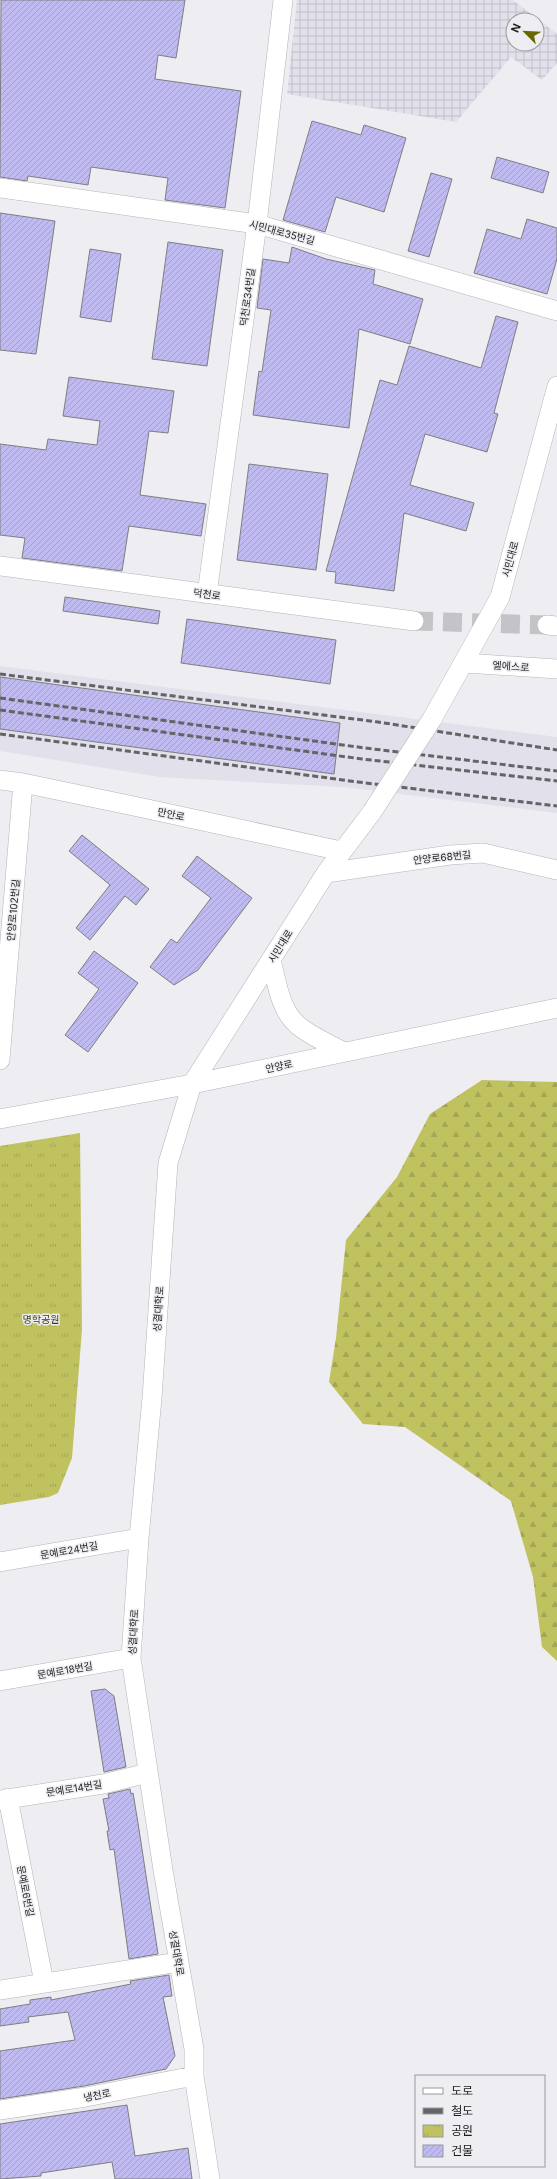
<svg xmlns="http://www.w3.org/2000/svg" width="557" height="2179" font-family="Inter,'Noto Sans KR',sans-serif">
	<style>
		.built { fill: #e1e0eb }
		.industrial { fill: url(#industrial-grid); fill-rule: evenodd }
		.forest { fill: url(#forest-firs) }
		.park { fill: url(#park-tufts) }
		.building { fill: url(#building-hatch); stroke: #7e7e81 }
		.lines { fill: none; stroke-linecap: round; stroke-linejoin: round }
		.minor-tunnel { stroke: #c4c3c8; stroke-width: 19; stroke-dasharray: 19 10; stroke-linecap: butt }
		.minor-casing { stroke: #b5b4b9; stroke-width: 20 }
		.minor { stroke: #fff; stroke-width: 19 }
		.rail { stroke: #646466; stroke-width: 3; stroke-dasharray: 6 3; stroke-linecap: butt }
		.minor-bridge-casing { stroke: #b5b4b9; stroke-width: 20; stroke-linecap: butt }
		.minor-bridge { stroke: #fff; stroke-width: 19 }
		.labels { text-anchor: middle; stroke-width: 3; stroke-linejoin: round; paint-order: stroke }
		.street-label { font-size: 10px; fill: #1d1d1e; stroke: #eeedf2 }
		.park-label { font-size: 10px; fill: #3a3b0e; stroke: #eeedf2 }
	</style>
	<defs>
		<pattern id="industrial-grid" width="8" height="8" patternUnits="userSpaceOnUse"><rect width="8" height="8" fill="#e1e0eb"/><path d="M0 4h8M4 0v8" fill="none" stroke="#c1c0c9"/></pattern>
		<pattern id="forest-firs" width="22" height="20" patternUnits="userSpaceOnUse"><rect width="22" height="20" fill="#c0c260"/><path d="M5 1l3.5 6h-7zM16 11l3.5 6h-7z" fill="#a5a653"/></pattern>
		<pattern id="park-tufts" width="24" height="20" patternUnits="userSpaceOnUse"><rect width="24" height="20" fill="#c0c260"/><path d="M3 7l-1-3M5 7V3M7 7l1-3M15 17l-1-3M17 17v-4M19 17l1-3" fill="none" stroke="#a5a653"/></pattern>
		<pattern id="building-hatch" width="6" height="6" patternUnits="userSpaceOnUse"><rect width="6" height="6" fill="#bfbaf0"/><path d="M-1 1l2-2M0 6l6-6M5 7l2-2" fill="none" stroke="#a49fcd"/></pattern>
	</defs>
	<rect width="100%" height="100%" fill="#eeedf2"/>
	<!-- built -->
	<path class="built" d="M 0,666 L 557,737 L 557,813 L 343,787 L 160,777 L 0,751 Z"/>
	<!-- industrial -->
	<path class="industrial" d="M 297,0 L 513,0 L 557,34 L 557,63 L 542,80 L 511,57 L 456,122 L 287,94 ZM 513,20 L 537,20 L 537,44 L 513,44 Z"/>
	<!-- forest -->
	<path class="forest" d="M 482,1080 L 557,1082 L 557,1661 L 542,1647 L 533,1577 L 511,1501 L 405,1427 L 363,1424 L 329,1382 L 336,1338 L 346,1240 L 397,1177 L 430,1114 Z"/>
	<!-- park -->
	<path class="park" d="M 80,1133 L 82,1329 L 72,1458 L 58,1493 L 49,1497 L 0,1505 L 0,1146 Z"/>
	<!-- building -->
	<path class="building" d="M 1,0 L 185,0 L 176,58 L 158,55 L 155,79 L 241,91 L 225,208 L 165,200 L 168,178 L 91,167 L 88,185 L 28,176 L 27,181 L 0,177 Z
		M 312,121 L 361,135 L 364,125 L 406,138 L 384,212 L 336,197 L 325,232 L 283,220 Z
		M 497,157 L 549,172 L 543,193 L 491,178 Z
		M 431,173 L 452,179 L 429,257 L 408,251 Z
		M 0,213 L 55,221 L 36,354 L 0,350 Z
		M 527,219 L 557,228 L 557,259 L 547,294 L 474,273 L 487,229 L 521,239 Z
		M 168,242 L 223,250 L 207,366 L 152,359 Z
		M 292,247 L 326,259 L 375,270 L 373,284 L 423,299 L 410,344 L 359,329 L 349,428 L 253,415 L 259,371 L 262,372 L 271,310 L 257,308 L 263,259 L 289,263 Z
		M 90,249 L 121,254 L 111,322 L 80,317 Z
		M 496,316 L 518,322 L 494,413 L 498,414 L 487,452 L 425,434 L 410,485 L 474,503 L 466,531 L 404,513 L 394,591 L 335,583 L 336,572 L 326,571 L 380,380 L 397,385 L 409,346 L 481,368 Z
		M 69,377 L 174,391 L 168,433 L 149,431 L 140,495 L 206,504 L 201,536 L 129,526 L 122,571 L 22,558 L 25,538 L 0,535 L 0,444 L 46,450 L 48,439 L 97,445 L 100,421 L 63,416 Z
		M 249,464 L 328,474 L 316,570 L 237,560 Z
		M 65,597 L 160,611 L 158,624 L 63,611 Z
		M 187,619 L 336,640 L 330,684 L 181,663 Z
		M 0,677 L 340,723 L 334,774 L 0,729 Z
		M 82,835 L 149,889 L 136,905 L 125,896 L 90,940 L 76,928 L 110,885 L 69,851 Z
		M 197,856 L 252,898 L 198,970 L 174,985 L 150,967 L 171,939 L 177,943 L 211,898 L 182,876 Z
		M 94,951 L 138,983 L 88,1052 L 65,1035 L 99,989 L 78,973 Z
		M 105,1689 L 114,1696 L 126,1767 L 104,1772 L 91,1691 Z
		M 130,1789 L 131,1794 L 133,1793 L 138,1823 L 158,1954 L 129,1959 L 114,1849 L 110,1850 L 107,1831 L 109,1831 L 103,1799 L 109,1798 L 108,1794 Z
		M 169,1975 L 172,1996 L 163,1997 L 175,2056 L 166,2069 L 84,2086 L 0,2099 L 0,2051 L 75,2040 L 68,2012 L 28,2017 L 29,2022 L 0,2026 L 0,2009 L 30,2004 L 30,2000 L 51,1997 L 51,2000 L 131,1984 L 130,1981 Z
		M 127,2105 L 135,2156 L 188,2148 L 192,2179 L 115,2179 L 112,2162 L 41,2173 L 41,2176 L 0,2179 L 0,2124 Z"/>
	<g class="lines">
		<!-- minor-tunnel -->
		<path class="minor-tunnel" d="M 414,621 L 547,625"/>
		<defs>
			<path id="minor" d="M 0,188 L 257,224 L 557,311
				M 0,566 L 414,621
				M 207,594 L 257,224 L 283,0
				M 547,625 L 557,626
				M 465,663 L 557,669
				M 432,719 L 500,597 L 557,386
				M 0,780 L 23,783 L 143,808 L 341,851
				M 326,873 L 450,855 L 483,853 L 557,870
				M 271,960 C 277,983 280,1012 300,1027 C 313,1037 329,1044 344,1052
				M 0,1060 L 23,783
				M 0,1119 L 192,1084 L 557,1008
				M 0,1562 L 139,1538
				M 0,1681 L 131,1658
				M 8,1798 L 44,1983
				M 0,1800 L 103,1784 L 148,1773
				M 0,1990 L 179,1962
				M 0,2110 L 86,2097 L 194,2076
				M 210,2179 L 194,2076 L 194,2049 L 163,1870 L 131,1658 L 139,1538 L 152,1398 L 168,1163 L 192,1084 L 326,873 L 372,812"/>
		</defs>
		<!-- minor casing -->
		<use href="#minor" class="minor-casing"/>
		<!-- minor -->
		<use href="#minor" class="minor"/>
		<!-- rail -->
		<path class="rail" d="M 0,674 L 378,722 L 557,750
			M 0,698 L 365,748 L 557,771
			M 0,710 L 362,759 L 557,781
			M 0,734 L 358,782 L 557,806"/>
		<defs>
			<path id="minor-bridge" d="M 372,812 L 432,719"/>
		</defs>
		<!-- minor-bridge casing -->
		<use href="#minor-bridge" class="minor-bridge-casing"/>
		<!-- minor-bridge -->
		<use href="#minor-bridge" class="minor-bridge"/>
	</g>
	<g class="labels">
		<!-- street labels -->
		<g class="street-label">
			<text transform="translate(282 232) rotate(15)" y="4">시민대로35번길</text>
			<text transform="translate(247 297) rotate(-82)" y="4">덕천로34번길</text>
			<text transform="translate(510 559) rotate(-75)" y="4">시민대로</text>
			<text transform="translate(207 594) rotate(8)" y="4">덕천로</text>
			<text transform="translate(511 666) rotate(4)" y="4">엘에스로</text>
			<text transform="translate(171 814) rotate(12)" y="4">만안로</text>
			<text transform="translate(442 857) rotate(-6)" y="4">안양로68번길</text>
			<text transform="translate(13 910) rotate(-85)" y="4">안양로102번길</text>
			<text transform="translate(280 946) rotate(-58)" y="4">시민대로</text>
			<text transform="translate(279 1066) rotate(-12)" y="4">안양로</text>
			<text transform="translate(158 1309) rotate(-86)" y="4">성결대학로</text>
			<text transform="translate(69 1550) rotate(-10)" y="4">문예로24번길</text>
			<text transform="translate(133 1632) rotate(-87)" y="4">성결대학로</text>
			<text transform="translate(65 1670) rotate(-10)" y="4">문예로18번길</text>
			<text transform="translate(74 1788) rotate(-9)" y="4">문예로14번길</text>
			<text transform="translate(26 1891) rotate(79)" y="4">문예로6번길</text>
			<text transform="translate(177 1953) rotate(80)" y="4">성결대학로</text>
			<text transform="translate(97 2095) rotate(-11)" y="4">냉천로</text>
		</g>
		<!-- park labels -->
		<g class="park-label">
			<text x="41" y="1323">명학공원</text>
		</g>
	</g>
	<!-- legend -->
	<rect x="415" y="2075" width="130" height="92" fill="#eeedf2" stroke="#9a9a9d"/>
	<rect x="423" y="2088" width="20" height="6" fill="#ffffff" stroke="#9a9a9d"/>
	<text x="451" y="2095" font-size="12" fill="#1d1d1e">도로</text>
	<rect x="423" y="2108" width="20" height="6" fill="#646466" stroke="#9a9a9d"/>
	<text x="451" y="2115" font-size="12" fill="#1d1d1e">철도</text>
	<rect x="423" y="2125" width="20" height="12" fill="url(#park-tufts)" stroke="#9a9a9d"/>
	<text x="451" y="2135" font-size="12" fill="#1d1d1e">공원</text>
	<rect x="423" y="2145" width="20" height="12" fill="url(#building-hatch)" stroke="#9a9a9d"/>
	<text x="451" y="2155" font-size="12" fill="#1d1d1e">건물</text>
	<!-- north arrow -->
	<g transform="translate(525 32) rotate(294)"><circle r="19" fill="#eeedf2" stroke="#9a9a9d"/>
	<path d="M0-3L7 15L0 10L-7 15Z" fill="#686803"/>
	<text y="-6" font-size="11" font-weight="bold" text-anchor="middle" fill="#1d1d1e">N</text>
	</g>
</svg>
